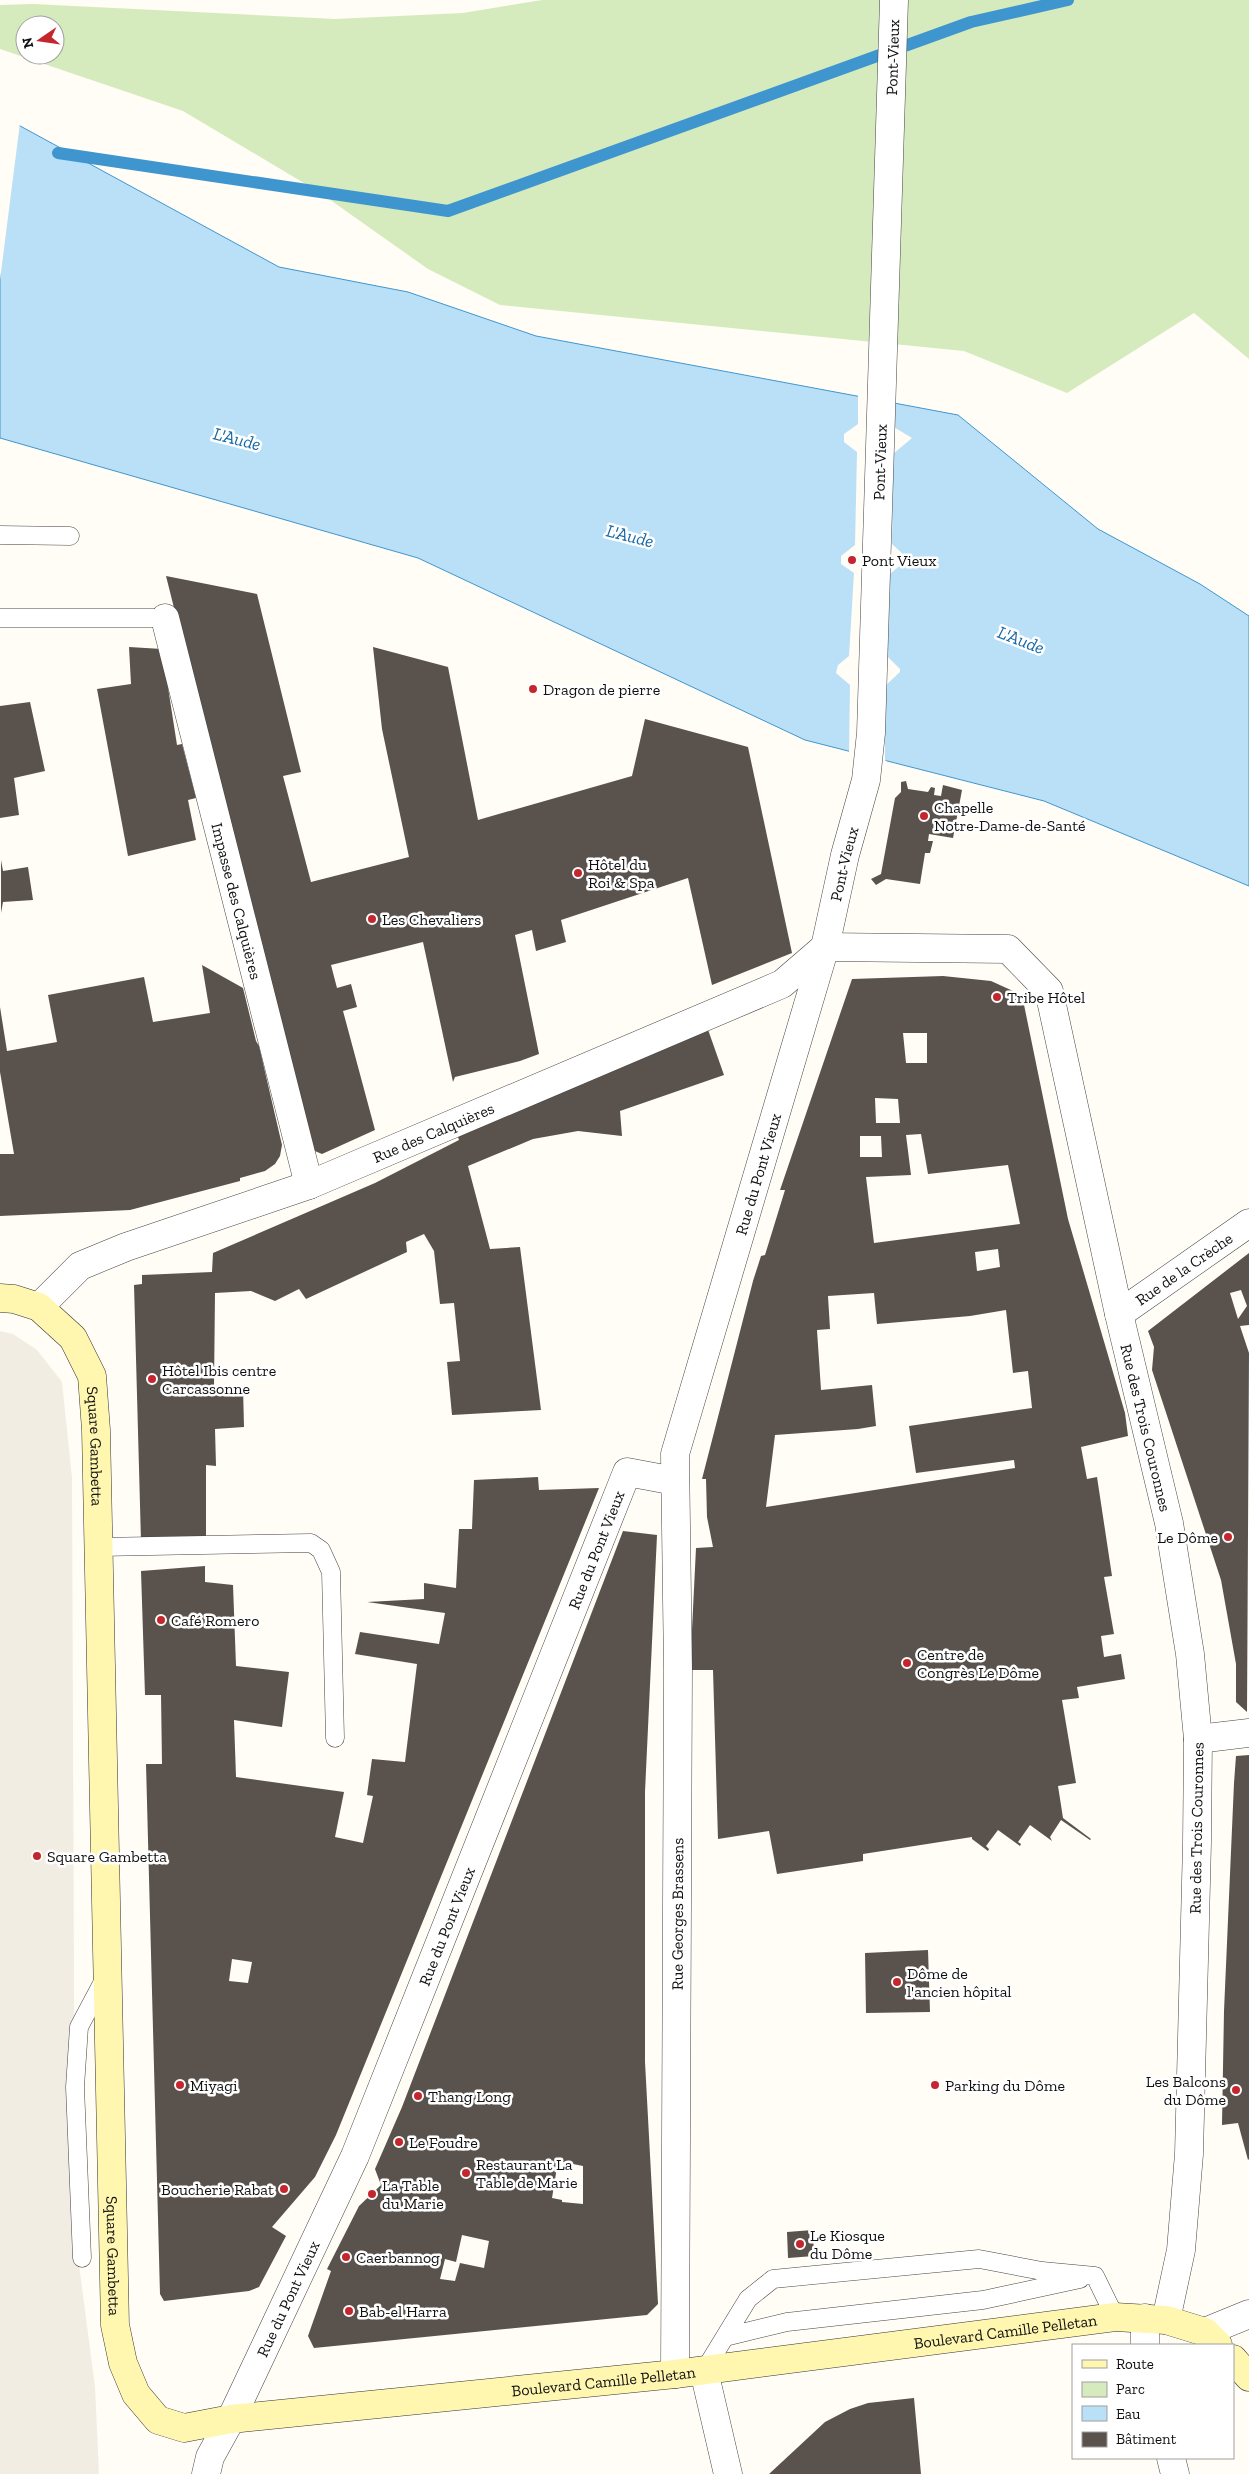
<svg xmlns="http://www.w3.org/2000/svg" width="1249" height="2474" font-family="'Zilla Slab',serif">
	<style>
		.green { fill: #d5ebbd; fill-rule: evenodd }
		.plaza { fill: #f1ede2 }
		.water { fill: #b9e0f7; stroke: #3f96cf }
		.pier { fill: #fffdf5 }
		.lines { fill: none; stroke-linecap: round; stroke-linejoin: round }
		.stream { stroke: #3f96cf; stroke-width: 12 }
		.building { fill: #5a524d; fill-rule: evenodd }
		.lane-casing { stroke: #444; stroke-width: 19 }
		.street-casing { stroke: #444; stroke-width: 29 }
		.secondary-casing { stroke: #333; stroke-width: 29 }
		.lane { stroke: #fff; stroke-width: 18 }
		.street { stroke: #fff; stroke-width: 28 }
		.secondary { stroke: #fff6b0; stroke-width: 28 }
		.poi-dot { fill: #c4262e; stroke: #fff; stroke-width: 2 }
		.labels { text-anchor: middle; stroke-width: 5; stroke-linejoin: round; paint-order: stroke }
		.street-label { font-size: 16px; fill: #111; stroke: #fff }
		.poi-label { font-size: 16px; fill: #111; stroke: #fff; text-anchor: start }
		.water-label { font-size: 18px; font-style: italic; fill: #1768a6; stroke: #fff }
	</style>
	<rect width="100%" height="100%" fill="#fffdf5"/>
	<!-- green -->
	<path class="green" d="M 542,0 L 1249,0 L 1249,359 L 1194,313 L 1067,393 L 964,351 L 500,305 L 428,269 L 319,192 L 183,111 L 0,49 L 0,5 L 33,4 L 335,19 L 463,13 ZM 25,25 L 55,25 L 55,55 L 25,55 Z"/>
	<!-- plaza -->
	<path class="plaza" d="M 0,1331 L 13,1334 L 37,1350 L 62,1382 L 72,1478 L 75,2234 L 95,2387 L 99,2474 L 0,2474 Z"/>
	<!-- water -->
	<path class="water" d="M 0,115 L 279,267 L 408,292 L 536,336 L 958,415 L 1098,529 L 1200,584 L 1249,616 L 1249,886 L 1044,801 L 805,740 L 418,558 L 0,438 Z"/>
	<!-- pier -->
	<path class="pier" d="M 0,112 L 20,123 L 0,280 Z
		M 858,394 L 893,400 L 892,426 L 912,438 L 893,454 L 892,544 L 905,556 L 904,562 L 890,574 L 886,655 L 900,669 L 900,672 L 885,686 L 885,760 L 889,764 L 849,754 L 850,685 L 836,673 L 838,665 L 849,656 L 854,573 L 841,564 L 841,556 L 855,545 L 857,452 L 844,442 L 844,434 L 858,424 Z"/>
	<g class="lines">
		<!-- stream -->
		<path class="stream" d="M 58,153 L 448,211 L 971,22 L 1068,0"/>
	</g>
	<!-- building -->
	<path class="building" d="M 166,576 L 257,594 L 301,772 L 283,776 L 311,882 L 409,857 L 382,729 L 373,647 L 448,667 L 478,820 L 632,776 L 645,719 L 748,747 L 792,953 L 712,985 L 688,878 L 561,920 L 566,942 L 536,951 L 532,930 L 515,935 L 539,1054 L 520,1061 L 455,1077 L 453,1082 L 423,942 L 331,965 L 337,988 L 351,984 L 357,1007 L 343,1011 L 375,1130 L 322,1154 L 310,1149 Z
		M 129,647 L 162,649 L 177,745 L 182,744 L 196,798 L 188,800 L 196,840 L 128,856 L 97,689 L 131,684 Z
		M 30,702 L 45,771 L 14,778 L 19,815 L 0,818 L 0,706 Z
		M 906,781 L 908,789 L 928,792 L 931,787 L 935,788 L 934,795 L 941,796 L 943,785 L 962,790 L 953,838 L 929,834 L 928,841 L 933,841 L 930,853 L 925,853 L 920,884 L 886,879 L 876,885 L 871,879 L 881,874 L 895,798 L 901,792 L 901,782 Z
		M 1,860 L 3,871 L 28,867 L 33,900 L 3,902 L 1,913 Z
		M 202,965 L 243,988 L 256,1041 L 259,1046 L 282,1145 L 280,1156 L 275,1164 L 265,1171 L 240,1178 L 240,1181 L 130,1210 L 0,1216 L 0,1154 L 14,1154 L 0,1072 L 0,1007 L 7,1051 L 57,1042 L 48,995 L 144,977 L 153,1022 L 210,1013 Z
		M 943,976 L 991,981 L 1022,995 L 1068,1219 L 1125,1413 L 1128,1436 L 1081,1447 L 1087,1479 L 1097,1477 L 1112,1576 L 1104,1577 L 1114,1634 L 1101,1636 L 1104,1657 L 1121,1654 L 1125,1679 L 1077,1687 L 1079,1698 L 1062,1700 L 1076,1783 L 1058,1786 L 1063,1818 L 1091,1839 L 1090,1840 L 1061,1820 L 1050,1837 L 1052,1841 L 1030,1825 L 1018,1842 L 1021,1844 L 1020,1846 L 998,1830 L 986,1846 L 989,1849 L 988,1851 L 972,1839 L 972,1837 L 863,1854 L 863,1861 L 777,1874 L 769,1831 L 718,1839 L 713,1670 L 690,1670 L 696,1548 L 713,1547 L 707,1517 L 706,1479 L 702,1479 L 753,1281 L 761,1256 L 765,1255 L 785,1190 L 780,1190 L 852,979 ZM 903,1033 L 927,1033 L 927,1063 L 906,1063 ZM 875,1098 L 898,1099 L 900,1123 L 876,1123 ZM 921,1134 L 928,1174 L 1008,1165 L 1020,1224 L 874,1243 L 866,1177 L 911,1175 L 906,1135 ZM 860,1136 L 881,1136 L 882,1157 L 860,1157 ZM 998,1249 L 1000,1267 L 977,1271 L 975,1252 ZM 874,1293 L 877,1324 L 970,1316 L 1006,1310 L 1013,1373 L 1028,1371 L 1032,1408 L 909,1426 L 916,1473 L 1014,1460 L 1015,1468 L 766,1507 L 775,1435 L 858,1429 L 876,1426 L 872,1385 L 821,1390 L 817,1330 L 830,1329 L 828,1296 Z
		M 706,1024 L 724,1075 L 620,1111 L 622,1136 L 578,1131 L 533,1139 L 468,1166 L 490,1249 L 520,1247 L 541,1410 L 452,1415 L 447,1362 L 460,1361 L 454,1303 L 440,1304 L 434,1251 L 424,1234 L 406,1242 L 407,1252 L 306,1299 L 299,1289 L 275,1301 L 251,1291 L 215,1293 L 214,1386 L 243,1387 L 244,1427 L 215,1429 L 216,1466 L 206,1465 L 206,1538 L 141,1541 L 134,1285 L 142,1284 L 142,1275 L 212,1272 L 213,1253 L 375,1183 L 459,1140 L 457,1134 Z
		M 1249,1253 L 1249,1325 L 1240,1326 L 1249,1353 L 1247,1712 L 1236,1702 L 1236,1664 L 1221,1580 L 1152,1370 L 1154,1347 L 1148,1331 ZM 1241,1290 L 1247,1306 L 1238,1319 L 1230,1293 Z
		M 538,1477 L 539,1490 L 599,1488 L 336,2135 L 315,2177 L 272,2227 L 286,2236 L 259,2287 L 249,2291 L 164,2301 L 160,2294 L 146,1764 L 162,1764 L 161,1695 L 145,1695 L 141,1571 L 205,1566 L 205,1582 L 233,1585 L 236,1666 L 289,1672 L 282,1727 L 234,1720 L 236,1777 L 344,1792 L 335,1837 L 363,1843 L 373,1796 L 367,1795 L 372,1759 L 405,1762 L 417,1664 L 355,1654 L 360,1632 L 439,1644 L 445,1613 L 367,1602 L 424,1599 L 424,1583 L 456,1588 L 459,1529 L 472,1529 L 474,1480 ZM 232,1959 L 252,1962 L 248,1983 L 229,1981 Z
		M 623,1531 L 657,1535 L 645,1792 L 645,2062 L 658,2304 L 647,2315 L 314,2348 L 308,2336 L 331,2271 L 327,2269 L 359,2206 L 381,2185 L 375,2169 L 402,2107 ZM 558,2161 L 583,2166 L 583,2204 L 562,2202 L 562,2200 L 552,2198 ZM 462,2235 L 489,2241 L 484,2268 L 460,2263 L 455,2281 L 440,2279 L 445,2259 L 456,2262 Z
		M 1249,1755 L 1249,2159 L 1248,2160 L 1238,2123 L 1222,2125 L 1224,2011 L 1234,1783 L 1236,1756 Z
		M 928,1950 L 930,2012 L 866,2013 L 865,1953 Z
		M 813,2230 L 814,2256 L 788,2258 L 787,2232 Z
		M 914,2398 L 921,2474 L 769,2474 L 825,2422 L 850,2409 L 868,2403 Z"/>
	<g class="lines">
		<defs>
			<path id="lane" d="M 0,535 L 70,536
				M 0,618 L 165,618
				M 99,1547 L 311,1543 L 321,1550 L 331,1572 L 335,1738
				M 82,2258 L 75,2087 L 79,2027 L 105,1978
				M 1095,2276 L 1115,2317
				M 725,2337 L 787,2322 L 983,2300 L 1080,2279
				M 704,2371 L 748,2299 L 773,2279 L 979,2259 L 1042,2271 L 1095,2276"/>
			<g id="street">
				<path id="s1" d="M 165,618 L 309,1185"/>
				<path id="s2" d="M 825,947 L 1008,949 L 1049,991 L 1119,1314 L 1169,1523 L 1190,1654 L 1198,1739 L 1197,1843 L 1189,2154 L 1181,2250 L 1166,2320"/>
				<path id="s3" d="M 39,1307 L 80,1266 L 126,1247 L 309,1185 L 782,984 L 825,947"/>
				<path id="s4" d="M 1119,1314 L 1249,1223"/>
				<path d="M 1198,1739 L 1249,1733"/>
				<path d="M 1145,2318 L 1145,2345"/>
				<path d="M 1205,2332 L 1249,2314"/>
				<path d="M 704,2371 L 728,2474"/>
				<path id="s5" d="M 675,2374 L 678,1670 L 675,1454 L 825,947 L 845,855 L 866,780 L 871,733 L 894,0"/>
				<path d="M 1171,2458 L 1175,2474"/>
				<path id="s6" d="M 206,2474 L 210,2457 L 231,2419 L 355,2156 L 627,1472 L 675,1481"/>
			</g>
			<g id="secondary">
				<path id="s7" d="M 0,1298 L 14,1299 L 39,1307 L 73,1338 L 92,1376 L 96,1430 L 115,2325 L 123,2363 L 136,2394 L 158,2420 L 184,2428 L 231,2419 L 675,2374 L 1115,2317 L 1166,2320 L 1205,2332 L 1218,2345"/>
				<path d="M 1233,2359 L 1249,2377"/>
			</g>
		</defs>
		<!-- lane casing -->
		<use href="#lane" class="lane-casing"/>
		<!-- street casing -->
		<use href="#street" class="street-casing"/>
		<!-- secondary casing -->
		<use href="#secondary" class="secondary-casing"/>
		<!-- lane -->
		<use href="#lane" class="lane"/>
		<!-- street -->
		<use href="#street" class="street"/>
		<!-- secondary -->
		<use href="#secondary" class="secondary"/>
	</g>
	<!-- markers -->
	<g class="poi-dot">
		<circle cx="852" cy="560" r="5"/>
		<circle cx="533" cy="689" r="5"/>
		<circle cx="924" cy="816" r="5"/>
		<circle cx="578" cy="873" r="5"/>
		<circle cx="372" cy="919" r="5"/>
		<circle cx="997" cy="997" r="5"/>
		<circle cx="152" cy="1379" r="5"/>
		<circle cx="1228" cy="1537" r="5"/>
		<circle cx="161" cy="1620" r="5"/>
		<circle cx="907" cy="1663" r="5"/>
		<circle cx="37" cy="1856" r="5"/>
		<circle cx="897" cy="1982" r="5"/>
		<circle cx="180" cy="2085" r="5"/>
		<circle cx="935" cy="2085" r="5"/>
		<circle cx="1236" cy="2090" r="5"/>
		<circle cx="418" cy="2096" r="5"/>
		<circle cx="399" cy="2142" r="5"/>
		<circle cx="466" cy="2173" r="5"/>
		<circle cx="284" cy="2189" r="5"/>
		<circle cx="372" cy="2194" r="5"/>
		<circle cx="800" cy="2244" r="5"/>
		<circle cx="346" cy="2257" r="5"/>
		<circle cx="349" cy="2311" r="5"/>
	</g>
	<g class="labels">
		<!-- street labels -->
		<g class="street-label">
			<text dy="6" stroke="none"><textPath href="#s5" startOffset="2344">Pont-Vieux</textPath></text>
			<text dy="6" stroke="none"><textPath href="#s5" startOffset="1939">Pont-Vieux</textPath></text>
			<text dy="6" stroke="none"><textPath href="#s5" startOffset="1534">Pont-Vieux</textPath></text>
			<text dy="6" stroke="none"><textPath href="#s1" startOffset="292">Impasse des Calquières</textPath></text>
			<text dy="6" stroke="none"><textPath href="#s3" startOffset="436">Rue des Calquières</textPath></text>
			<text dy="6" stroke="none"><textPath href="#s5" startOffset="1212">Rue du Pont Vieux</textPath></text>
			<text dy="6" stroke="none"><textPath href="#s4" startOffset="79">Rue de la Crèche</textPath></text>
			<text dy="6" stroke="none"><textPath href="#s2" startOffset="689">Rue des Trois Couronnes</textPath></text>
			<text dy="6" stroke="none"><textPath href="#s7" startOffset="199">Square Gambetta</textPath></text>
			<text dy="6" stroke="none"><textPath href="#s6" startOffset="1004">Rue du Pont Vieux</textPath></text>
			<text transform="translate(1196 1828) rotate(-89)" y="6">Rue des Trois Couronnes</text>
			<text dy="6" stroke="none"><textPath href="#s5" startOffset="460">Rue Georges Brassens</textPath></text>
			<text dy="6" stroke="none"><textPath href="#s6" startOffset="599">Rue du Pont Vieux</textPath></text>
			<text dy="6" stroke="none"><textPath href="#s7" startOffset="1009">Square Gambetta</textPath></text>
			<text dy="6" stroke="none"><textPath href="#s6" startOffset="194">Rue du Pont Vieux</textPath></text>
			<text dy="6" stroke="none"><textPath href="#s7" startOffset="2039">Boulevard Camille Pelletan</textPath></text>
			<text dy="6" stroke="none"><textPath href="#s7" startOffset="1634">Boulevard Camille Pelletan</textPath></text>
		</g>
		<!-- poi labels -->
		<g class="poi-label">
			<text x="862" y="566">Pont Vieux</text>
			<text x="543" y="695">Dragon de pierre</text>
			<text x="934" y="813">Chapelle<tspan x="934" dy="18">Notre-Dame-de-Santé</tspan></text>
			<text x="588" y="870">Hôtel du<tspan x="588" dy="18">Roi &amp; Spa</tspan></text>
			<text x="382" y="925">Les Chevaliers</text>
			<text x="1007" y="1003">Tribe Hôtel</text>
			<text x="162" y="1376">Hôtel Ibis centre<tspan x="162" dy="18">Carcassonne</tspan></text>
			<text x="1218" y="1543" text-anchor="end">Le Dôme</text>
			<text x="171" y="1626">Café Romero</text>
			<text x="917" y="1660">Centre de<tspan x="917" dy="18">Congrès Le Dôme</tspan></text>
			<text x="47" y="1862">Square Gambetta</text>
			<text x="907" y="1979">Dôme de<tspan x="907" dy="18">l'ancien hôpital</tspan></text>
			<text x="1226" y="2087" text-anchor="end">Les Balcons<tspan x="1226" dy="18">du Dôme</tspan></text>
			<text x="190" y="2091">Miyagi</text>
			<text x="945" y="2091">Parking du Dôme</text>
			<text x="428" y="2102">Thang Long</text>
			<text x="409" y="2148">Le Foudre</text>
			<text x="476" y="2170">Restaurant La<tspan x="476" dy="18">Table de Marie</tspan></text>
			<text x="382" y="2191">La Table<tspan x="382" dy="18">du Marie</tspan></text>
			<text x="274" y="2195" text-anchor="end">Boucherie Rabat</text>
			<text x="810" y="2241">Le Kiosque<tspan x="810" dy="18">du Dôme</tspan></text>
			<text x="356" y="2263">Caerbannog</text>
			<text x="359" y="2317">Bab-el Harra</text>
		</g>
		<!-- water labels -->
		<g class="water-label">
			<text transform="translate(237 439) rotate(14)" y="6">L'Aude</text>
			<text transform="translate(630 536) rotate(14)" y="6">L'Aude</text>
			<text transform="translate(1021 640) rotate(21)" y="6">L'Aude</text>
		</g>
	</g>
	<!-- legend -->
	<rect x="1072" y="2344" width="162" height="115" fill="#ffffff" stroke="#a0a0a0"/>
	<rect x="1082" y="2360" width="25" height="8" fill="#fff6b0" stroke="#a0a0a0"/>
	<text x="1116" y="2369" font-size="15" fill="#111111">Route</text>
	<rect x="1082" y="2382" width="25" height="15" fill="#d5ebbd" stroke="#a0a0a0"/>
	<text x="1116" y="2394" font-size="15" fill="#111111">Parc</text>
	<rect x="1082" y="2406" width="25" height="15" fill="#b9e0f7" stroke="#a0a0a0"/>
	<text x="1116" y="2419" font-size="15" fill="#111111">Eau</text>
	<rect x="1082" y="2432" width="25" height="15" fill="#5a524d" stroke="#a0a0a0"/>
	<text x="1116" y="2444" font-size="15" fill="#111111">Bâtiment</text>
	<!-- north arrow -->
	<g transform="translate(40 40) rotate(257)"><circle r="24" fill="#ffffff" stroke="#a0a0a0"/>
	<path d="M0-4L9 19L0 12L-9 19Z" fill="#c4262e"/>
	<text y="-8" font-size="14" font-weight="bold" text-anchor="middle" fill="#111111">N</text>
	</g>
</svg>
